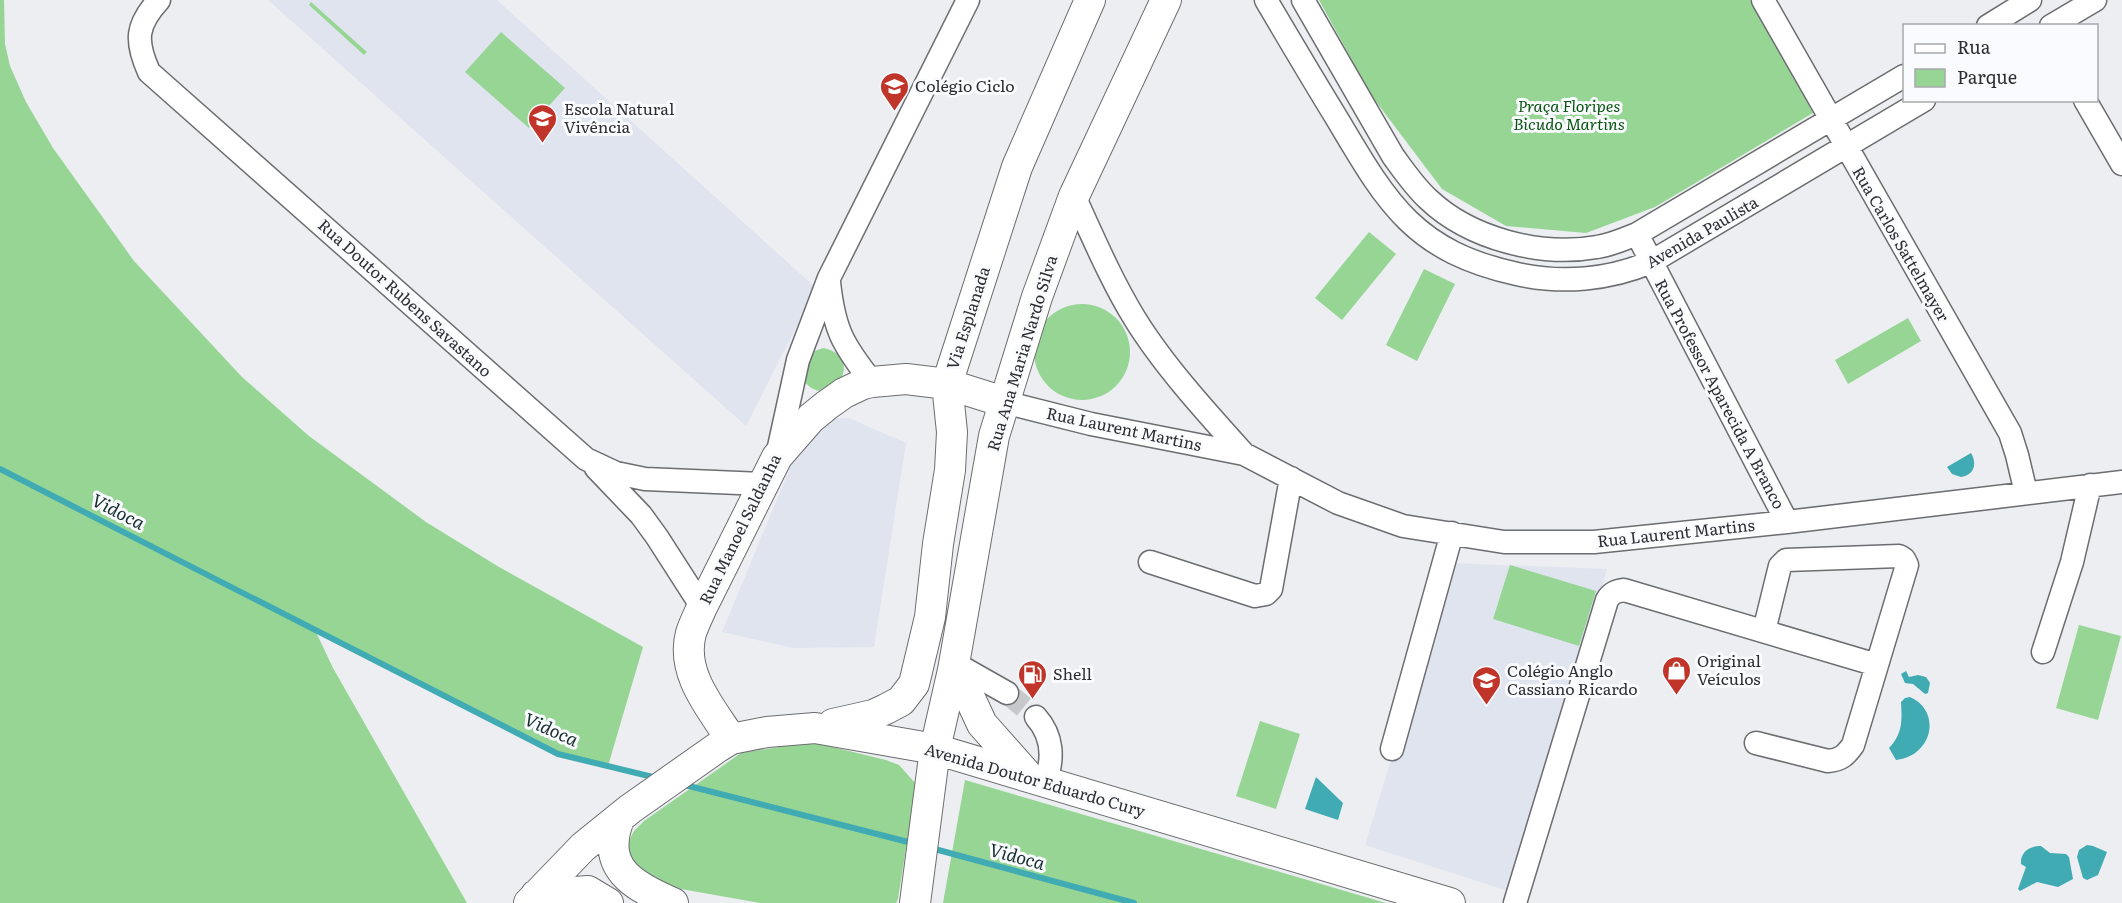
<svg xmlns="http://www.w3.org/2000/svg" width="2122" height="903" font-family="Literata,serif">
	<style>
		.built { fill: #e0e4ef }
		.green { fill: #97d595 }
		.water { fill: #40abb3 }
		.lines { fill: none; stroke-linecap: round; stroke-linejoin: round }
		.stream { stroke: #40abb3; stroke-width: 6 }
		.minor-tunnel { stroke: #c6c8cb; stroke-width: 22; stroke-dasharray: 22 11; stroke-linecap: butt }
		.minor-casing { stroke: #6c6d70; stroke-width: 25 }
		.major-casing { stroke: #6c6d70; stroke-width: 32 }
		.minor { stroke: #fff; stroke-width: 22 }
		.major { stroke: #fff; stroke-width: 30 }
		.labels { text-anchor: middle; stroke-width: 6; stroke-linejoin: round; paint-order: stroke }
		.poi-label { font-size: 16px; fill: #2e2e30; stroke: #fafbfe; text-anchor: start }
		.park-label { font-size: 16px; font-style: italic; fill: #0a5512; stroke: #fafbfe }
		.street-label { font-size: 16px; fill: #2e2e30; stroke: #fafbfe }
		.water-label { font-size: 18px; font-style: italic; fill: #152d2f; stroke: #fafbfe }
	</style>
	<rect width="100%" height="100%" fill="#eceef2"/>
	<!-- built -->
	<path class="built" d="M 268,0 L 497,0 L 816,288 L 746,426 Z
		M 849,418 L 906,443 L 874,647 L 793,648 L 722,632 L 793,461 L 803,447 L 831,419 Z
		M 1451,563 L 1607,569 L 1508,891 L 1365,845 Z"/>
	<!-- green -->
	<path class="green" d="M 0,0 L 4,0 L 5,44 L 10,66 L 26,102 L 53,148 L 134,261 L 242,377 L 309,436 L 426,522 L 499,567 L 643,647 L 608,766 L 558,754 L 315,630 L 333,668 L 467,903 L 0,903 Z
		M 1319,0 L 1750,0 L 1813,113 L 1655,207 L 1586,233 L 1506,226 L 1442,189 L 1371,95 Z
		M 311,2 L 367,52 L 364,55 L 309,5 Z
		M 501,32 L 565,88 L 529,128 L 465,72 Z
		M 1369,232 L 1396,254 L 1342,320 L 1315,298 Z
		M 1424,269 L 1455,284 L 1417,361 L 1386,345 Z
		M1034 352a48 48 0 1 1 96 0a48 48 0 1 1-96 0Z
		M 1908,318 L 1921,341 L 1848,384 L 1835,360 Z
		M 823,348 C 868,356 830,415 803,380 L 809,353 Z
		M 1510,565 L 1596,591 L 1579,646 L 1493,619 Z
		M 2079,625 L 2121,636 L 2098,720 L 2056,708 Z
		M 1260,721 L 1300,734 L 1276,809 L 1236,796 Z
		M 816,743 L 886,760 L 899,765 L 916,784 L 898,899 L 896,903 L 760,903 L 664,886 L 640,872 L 628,854 L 628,842 L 634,831 L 644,821 L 741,753 L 797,744 Z
		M 965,780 L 1386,903 L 943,903 Z"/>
	<!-- water -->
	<path class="water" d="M 1971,453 C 1977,463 1975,475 1961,477 L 1952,474 L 1947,467 Z
		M 1906,671 L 1909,677 L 1918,675 L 1926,677 L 1930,683 L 1928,693 L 1925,694 L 1913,684 L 1905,683 L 1901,674 Z
		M 1910,697 C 1942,711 1933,756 1896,760 L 1889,748 C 1903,733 1902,721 1901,702 L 1905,698 Z
		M 1316,777 L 1343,803 L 1338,820 L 1305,809 Z
		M 2087,845 L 2093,846 L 2107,852 L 2098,875 L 2087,880 L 2083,878 L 2077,857 L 2079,850 Z
		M 2041,846 L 2050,853 L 2066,854 L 2069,857 L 2073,879 L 2058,887 L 2037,882 L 2020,891 L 2018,889 L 2026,867 L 2021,864 C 2020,852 2030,846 2041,846 Z"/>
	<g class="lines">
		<!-- stream -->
		<path class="stream" d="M 0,469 L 558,754 L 657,778
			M 681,784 L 916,844
			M 931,848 L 1134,903"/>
		<!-- minor-tunnel -->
		<path class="minor-tunnel" d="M 1007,693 L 1036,717"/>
		<defs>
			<path id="minor" d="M 159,0 C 136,25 135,41 149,72 L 586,459 L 616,473 L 645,479 L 762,484
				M 1266,0 C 1289,39 1312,78 1336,117 C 1387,203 1413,251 1517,274 C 1562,284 1609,280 1651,262 L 1924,100
				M 1303,0 L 1393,156 C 1404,171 1414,186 1428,199 C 1470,239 1541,257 1597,247 C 1611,245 1624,239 1637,234 L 1904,76
				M 1763,0 L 2010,433 L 2017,455 L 2026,493
				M 1988,26 L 2030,0
				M 2051,26 L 2095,0
				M 2085,100 L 2122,164
				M 1074,196 C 1093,237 1111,280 1135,319 C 1164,366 1207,413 1244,454
				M 1637,234 L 1787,522
				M 829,282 C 834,330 843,345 872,382
				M 1004,402 L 1091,424 L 1244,454 L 1338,503 L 1403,526 L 1504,542 L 1594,542 L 1787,522 L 2122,482
				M 777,456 L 798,360 L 829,278 L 968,0
				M 596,468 L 641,515 L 657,537 L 702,607
				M 1150,562 L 1255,596 L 1266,594 L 1271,589 L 1291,478
				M 2043,652 L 2072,562 L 2090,485
				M 954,663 L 1007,693
				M 1036,717 C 1053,736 1054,759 1045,782
				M 1756,743 L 1828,761 C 1841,760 1846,755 1853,745 L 1907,565 L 1904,559 L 1899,556 L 1786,560 L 1780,566 L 1764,631
				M 1392,749 L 1452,533
				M 1515,903 L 1607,600 C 1611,593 1616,591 1624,590 L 1877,665"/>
			<path id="major" d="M 953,670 L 969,696 L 982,724 L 1029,777
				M 833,724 L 873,715 L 886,709 L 901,701 L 914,684 L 930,617 L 938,544 L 950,470 L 952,432 L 947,384 L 1017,167 L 1090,0
				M 731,739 C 711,708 680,673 691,633 C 694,624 698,616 702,607 L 777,457 L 811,418 L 827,405 L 844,393 L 863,384 L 872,382 L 906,379 L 947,384 L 1004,402
				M 619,819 C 600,868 633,886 673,903
				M 536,895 L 588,891 L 608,903
				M 529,903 L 583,847 L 630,809 L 718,747 L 731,739 L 767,732 L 815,728 L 935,749 L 1450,903
				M 915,903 L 935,749 L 953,670 L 994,436 L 1037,297 L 1074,196 L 1166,0"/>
		</defs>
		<!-- minor casing -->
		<use href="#minor" class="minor-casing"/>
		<!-- major casing -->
		<use href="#major" class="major-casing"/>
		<!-- minor -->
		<use href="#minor" class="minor"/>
		<!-- major -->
		<use href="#major" class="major"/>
	</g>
	<!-- icons -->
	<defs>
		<symbol id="school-pin" viewBox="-11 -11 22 30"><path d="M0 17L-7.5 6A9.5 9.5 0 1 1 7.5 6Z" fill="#c13429" stroke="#fafbfe"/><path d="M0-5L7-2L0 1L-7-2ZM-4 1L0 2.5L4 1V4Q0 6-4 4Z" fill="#fff"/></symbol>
		<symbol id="shop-pin" viewBox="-11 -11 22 30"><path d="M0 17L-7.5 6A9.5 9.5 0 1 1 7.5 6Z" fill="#c13429" stroke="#fafbfe"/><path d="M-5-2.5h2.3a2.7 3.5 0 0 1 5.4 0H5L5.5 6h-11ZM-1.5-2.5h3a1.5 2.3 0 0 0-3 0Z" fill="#fff"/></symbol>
		<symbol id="fuel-pin" viewBox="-11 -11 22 30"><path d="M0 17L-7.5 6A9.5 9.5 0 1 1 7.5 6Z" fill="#c13429" stroke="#fafbfe"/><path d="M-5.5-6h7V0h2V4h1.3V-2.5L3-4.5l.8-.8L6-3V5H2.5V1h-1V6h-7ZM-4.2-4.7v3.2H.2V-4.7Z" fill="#fff"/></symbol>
	</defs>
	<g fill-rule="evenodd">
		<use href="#school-pin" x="878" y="70" width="33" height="45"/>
		<use href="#school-pin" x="526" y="102" width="33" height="45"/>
		<use href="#shop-pin" x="1660" y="654" width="33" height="45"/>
		<use href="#fuel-pin" x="1016" y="658" width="33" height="45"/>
		<use href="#school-pin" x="1470" y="664" width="33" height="45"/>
	</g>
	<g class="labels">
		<!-- poi labels -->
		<g class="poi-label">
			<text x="915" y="92">Colégio Ciclo</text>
			<text x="564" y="115">Escola Natural<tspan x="564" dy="18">Vivência</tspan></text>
			<text x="1697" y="667">Original<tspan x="1697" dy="18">Veículos</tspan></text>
			<text x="1507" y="677">Colégio Anglo<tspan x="1507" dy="18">Cassiano Ricardo</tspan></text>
			<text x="1053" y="680">Shell</text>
		</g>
		<!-- park labels -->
		<g class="park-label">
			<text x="1569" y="112">Praça Floripes<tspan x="1569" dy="18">Bicudo Martins</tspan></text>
		</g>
		<!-- street labels -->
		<g class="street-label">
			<text transform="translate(1702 232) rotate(-30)" y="6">Avenida Paulista</text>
			<text transform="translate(1901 244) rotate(60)" y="6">Rua Carlos Sattelmayer</text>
			<text transform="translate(405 298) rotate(42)" y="6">Rua Doutor Rubens Savastano</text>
			<text transform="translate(968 318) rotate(-72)" y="6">Via Esplanada</text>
			<text transform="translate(1022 353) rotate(-73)" y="6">Rua Ana Maria Nardo Silva</text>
			<text transform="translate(1720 394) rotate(62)" y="6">Rua Professor Aparecida A Branco</text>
			<text transform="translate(1124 429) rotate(12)" y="6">Rua Laurent Martins</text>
			<text transform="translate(740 529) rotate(-64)" y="6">Rua Manoel Saldanha</text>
			<text transform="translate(1676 533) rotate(-6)" y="6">Rua Laurent Martins</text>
			<text transform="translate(1035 780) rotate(16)" y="6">Avenida Doutor Eduardo Cury</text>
		</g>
		<!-- water labels -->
		<g class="water-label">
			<text transform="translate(118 512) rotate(27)" y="6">Vidoca</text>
			<text transform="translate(551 730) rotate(24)" y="6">Vidoca</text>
			<text transform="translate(1017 857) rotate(15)" y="6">Vidoca</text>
		</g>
	</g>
	<!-- legend -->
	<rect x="1903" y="24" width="195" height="78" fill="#fafbfe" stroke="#a8a9ac" stroke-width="1.5"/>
	<rect x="1915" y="44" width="30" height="9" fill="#ffffff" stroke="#a8a9ac" stroke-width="1.5"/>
	<text x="1957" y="54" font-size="18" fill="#2e2e30">Rua</text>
	<rect x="1915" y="69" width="30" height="18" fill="#97d595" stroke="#a8a9ac" stroke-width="1.5"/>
	<text x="1957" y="84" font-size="18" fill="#2e2e30">Parque</text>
</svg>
